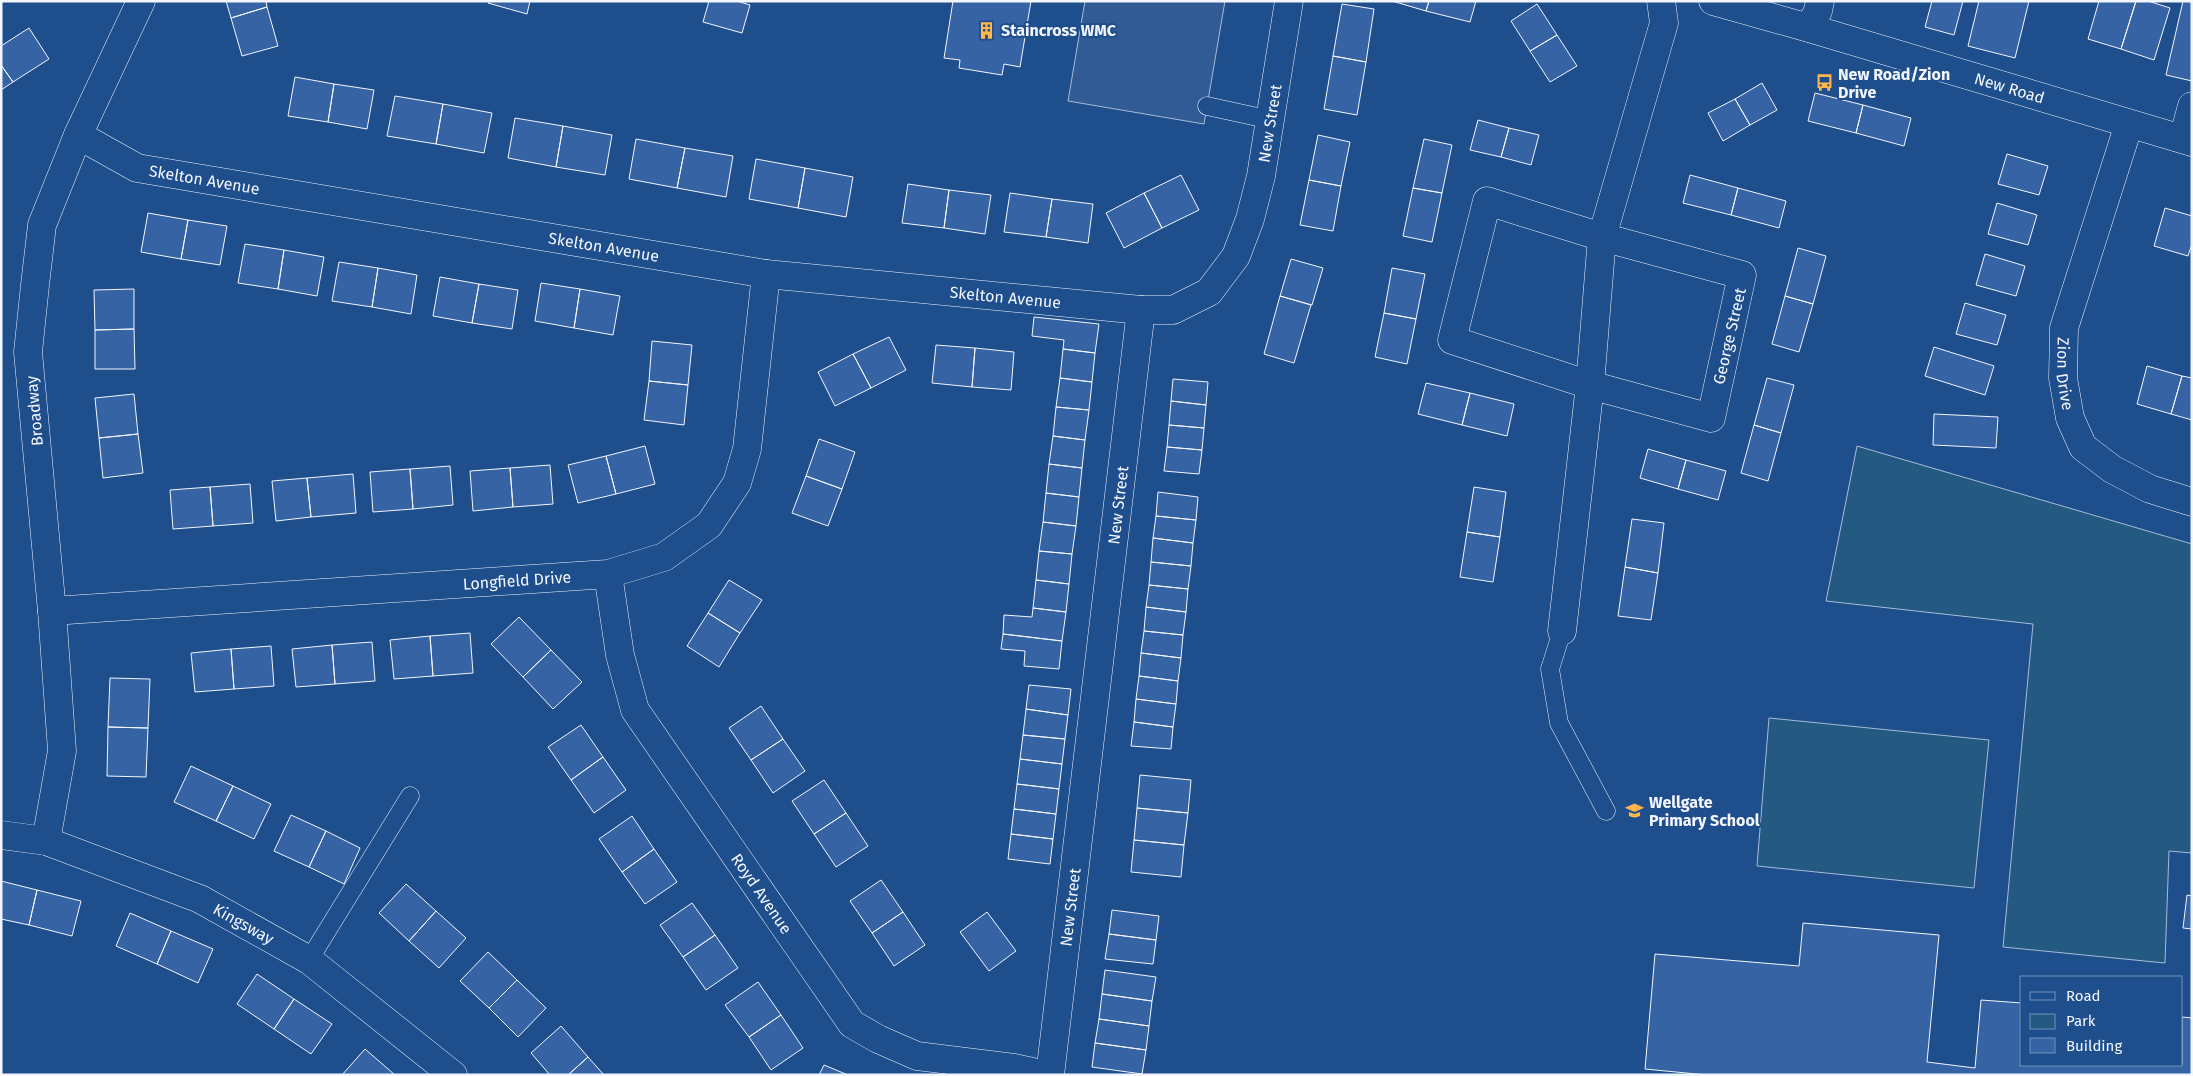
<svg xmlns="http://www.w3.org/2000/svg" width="2193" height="1076" font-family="'Fira Sans',sans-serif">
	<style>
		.green { fill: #245a82; stroke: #a8bbd7 }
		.parking { fill: #305b95; stroke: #a8bbd7 }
		.building { fill: #3563a3; stroke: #f2f6ff }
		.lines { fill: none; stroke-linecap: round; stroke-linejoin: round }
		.lane-casing { stroke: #f2f6ff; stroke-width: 19 }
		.street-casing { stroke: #f2f6ff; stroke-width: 29 }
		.secondary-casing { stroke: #f2f6ff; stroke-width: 29 }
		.lane { stroke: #1f4e8c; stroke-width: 18 }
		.street { stroke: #1f4e8c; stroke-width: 28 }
		.secondary { stroke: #1f4e8c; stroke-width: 28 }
		.labels { text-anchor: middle; stroke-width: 4; stroke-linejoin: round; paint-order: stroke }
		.poi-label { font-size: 16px; font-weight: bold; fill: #f2f6ff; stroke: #1f4e8c; text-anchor: start }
		.street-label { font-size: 16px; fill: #f2f6ff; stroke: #1f4e8c }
	</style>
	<rect width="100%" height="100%" fill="#1f4e8c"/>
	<!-- green -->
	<path class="green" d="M 1857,446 L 2192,544 L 2192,853 L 2169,851 L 2165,963 L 2003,947 L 2033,624 L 1826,601 Z
		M 1769,718 L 1989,740 L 1974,888 L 1757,866 Z"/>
	<!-- parking -->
	<path class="parking" d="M 1085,1 L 1225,1 L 1204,124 L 1068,101 Z"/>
	<!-- building -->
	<path class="building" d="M 226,1 L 266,1 L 267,7 L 231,18 Z
		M 489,1 L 530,1 L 527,14 L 488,3 Z
		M 709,1 L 737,1 L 750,5 L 742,33 L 703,22 Z
		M 953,1 L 1031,1 L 1020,67 L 1004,64 L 1002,75 L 959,68 L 960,60 L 944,58 Z
		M 1392,1 L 1429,1 L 1426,11 Z
		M 1429,1 L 1476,1 L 1470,22 L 1426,11 Z
		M 1932,1 L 1963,1 L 1954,35 L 1925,27 Z
		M 1979,1 L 2029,1 L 2015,58 L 1968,46 Z
		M 2099,1 L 2136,1 L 2121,49 L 2088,39 Z
		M 2136,1 L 2148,1 L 2170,8 L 2154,60 L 2121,49 Z
		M 2183,1 L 2192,2 L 2192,81 L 2166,75 Z
		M 1342,4 L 1374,9 L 1366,62 L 1333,56 Z
		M 1537,4 L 1557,35 L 1530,51 L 1511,21 Z
		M 267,7 L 278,46 L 242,56 L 231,18 Z
		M 29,28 L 49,59 L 13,82 L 1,65 L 1,46 Z
		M 1557,35 L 1577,66 L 1550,82 L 1530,51 Z
		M 1333,56 L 1366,62 L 1357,115 L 1324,109 Z
		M 1,65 L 13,82 L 1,90 Z
		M 295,77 L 334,84 L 328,122 L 288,116 Z
		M 1762,83 L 1777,110 L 1750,125 L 1735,99 Z
		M 334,84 L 374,90 L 367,129 L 328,122 Z
		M 1815,93 L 1863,105 L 1856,133 L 1808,121 Z
		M 395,96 L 443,104 L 436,144 L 387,136 Z
		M 1735,99 L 1750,125 L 1723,141 L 1708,113 Z
		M 443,104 L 492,113 L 484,153 L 436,144 Z
		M 1863,105 L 1911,118 L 1904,146 L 1856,133 Z
		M 515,118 L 563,126 L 556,167 L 508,158 Z
		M 1478,120 L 1509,128 L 1501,157 L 1470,150 Z
		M 563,126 L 612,135 L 605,175 L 556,167 Z
		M 1509,128 L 1539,135 L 1531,165 L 1501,157 Z
		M 1318,135 L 1350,142 L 1341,186 L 1309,180 Z
		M 636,139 L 685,148 L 677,188 L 629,179 Z
		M 1424,139 L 1452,145 L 1442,193 L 1413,188 Z
		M 685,148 L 733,156 L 726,197 L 677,188 Z
		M 2007,154 L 2048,166 L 2039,195 L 1998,184 Z
		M 756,159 L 805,168 L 798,208 L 749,199 Z
		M 805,168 L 853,177 L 846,217 L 798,208 Z
		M 1181,175 L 1199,210 L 1162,228 L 1144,193 Z
		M 1690,175 L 1738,188 L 1731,215 L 1683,203 Z
		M 1309,180 L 1341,186 L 1333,231 L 1300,225 Z
		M 908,184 L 949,190 L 944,228 L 902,223 Z
		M 1413,188 L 1442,193 L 1432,242 L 1403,236 Z
		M 1738,188 L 1786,201 L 1779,228 L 1731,215 Z
		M 949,190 L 991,195 L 985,234 L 944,228 Z
		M 1010,193 L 1052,199 L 1046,237 L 1004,232 Z
		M 1144,193 L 1162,228 L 1124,248 L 1106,213 Z
		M 1052,199 L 1093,204 L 1088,243 L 1046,237 Z
		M 1997,203 L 2037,215 L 2028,245 L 1988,234 Z
		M 2165,208 L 2192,216 L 2192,244 L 2188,256 L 2154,246 Z
		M 148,213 L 188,220 L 181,259 L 141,252 Z
		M 188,220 L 227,226 L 220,265 L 181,259 Z
		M 245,244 L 284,250 L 278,289 L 238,283 Z
		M 1798,248 L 1826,256 L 1813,304 L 1785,296 Z
		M 284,250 L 324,257 L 317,296 L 278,289 Z
		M 1985,254 L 2025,266 L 2016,296 L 1976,285 Z
		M 1291,259 L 1323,268 L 1312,305 L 1280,296 Z
		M 339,262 L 378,268 L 372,307 L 332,301 Z
		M 378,268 L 417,275 L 411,314 L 372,307 Z
		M 1392,268 L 1425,274 L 1416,319 L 1384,313 Z
		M 440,277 L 479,284 L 472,323 L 433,316 Z
		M 541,283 L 580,289 L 574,328 L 535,321 Z
		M 479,284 L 518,290 L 512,329 L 472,323 Z
		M 134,289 L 134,329 L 95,330 L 94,290 Z
		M 580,289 L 620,296 L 613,335 L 574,328 Z
		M 1280,296 L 1311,305 L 1294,363 L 1264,354 Z
		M 1785,296 L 1813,304 L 1799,352 L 1772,344 Z
		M 1965,303 L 2006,315 L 1997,345 L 1956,334 Z
		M 1384,313 L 1416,319 L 1407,364 L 1375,357 Z
		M 1034,317 L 1099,324 L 1095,353 L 1063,349 L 1064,340 L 1032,336 Z
		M 134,329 L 135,369 L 95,369 L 95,330 Z
		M 889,337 L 906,370 L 871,388 L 853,354 Z
		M 652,341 L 692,345 L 688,385 L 649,381 Z
		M 936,345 L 975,348 L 972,387 L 932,383 Z
		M 1934,347 L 1994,366 L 1985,395 L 1925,376 Z
		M 975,348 L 1014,352 L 1011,390 L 972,387 Z
		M 1063,349 L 1095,353 L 1092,382 L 1060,378 Z
		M 853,354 L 871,388 L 835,406 L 818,372 Z
		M 2147,366 L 2182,376 L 2171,414 L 2137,404 Z
		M 2182,376 L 2192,378 L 2192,420 L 2171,414 Z
		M 1060,378 L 1092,382 L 1089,410 L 1056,407 Z
		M 1767,378 L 1794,385 L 1781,433 L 1754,425 Z
		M 1173,379 L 1208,382 L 1206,405 L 1171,401 Z
		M 649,381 L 688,385 L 684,425 L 644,420 Z
		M 1426,383 L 1470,393 L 1462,425 L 1418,414 Z
		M 1470,393 L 1514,404 L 1507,436 L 1462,425 Z
		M 134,394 L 138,434 L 99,438 L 95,398 Z
		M 1171,401 L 1206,405 L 1204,428 L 1169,425 Z
		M 1056,407 L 1089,410 L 1085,440 L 1053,436 Z
		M 1934,414 L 1998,417 L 1996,448 L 1933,445 Z
		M 1169,425 L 1204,428 L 1202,450 L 1167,447 Z
		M 1754,425 L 1781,433 L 1768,481 L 1741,473 Z
		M 138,434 L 143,473 L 103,478 L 99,438 Z
		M 1053,436 L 1085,440 L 1082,468 L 1049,464 Z
		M 819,439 L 855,452 L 842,489 L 806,476 Z
		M 645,446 L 655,484 L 616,494 L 606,456 Z
		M 1167,447 L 1202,450 L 1199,474 L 1164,471 Z
		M 1648,449 L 1686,460 L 1678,489 L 1640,478 Z
		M 606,456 L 616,494 L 578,503 L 568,465 Z
		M 1686,460 L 1726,471 L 1718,500 L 1678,489 Z
		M 1049,464 L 1082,468 L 1079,497 L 1046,493 Z
		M 550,465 L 553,504 L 513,507 L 510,468 Z
		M 450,466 L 453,505 L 413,509 L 410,469 Z
		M 510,468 L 513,507 L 473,511 L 470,471 Z
		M 410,469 L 413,509 L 373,512 L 370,472 Z
		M 353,474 L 356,513 L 311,517 L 307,478 Z
		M 806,476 L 842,489 L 828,526 L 792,513 Z
		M 307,478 L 311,517 L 276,521 L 272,481 Z
		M 250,484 L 253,523 L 213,526 L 210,487 Z
		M 210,487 L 213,526 L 173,529 L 170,490 Z
		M 1474,487 L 1506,492 L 1500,537 L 1467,532 Z
		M 1158,492 L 1198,497 L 1196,520 L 1156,516 Z
		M 1046,493 L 1079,497 L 1076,526 L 1043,522 Z
		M 1156,516 L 1196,520 L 1193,543 L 1153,538 Z
		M 1632,519 L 1664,523 L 1658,573 L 1625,567 Z
		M 1043,522 L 1076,526 L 1072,554 L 1039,551 Z
		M 1467,532 L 1500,537 L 1493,582 L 1460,577 Z
		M 1153,538 L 1193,543 L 1191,566 L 1151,562 Z
		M 1039,551 L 1072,554 L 1069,584 L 1036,580 Z
		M 1151,562 L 1191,566 L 1188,589 L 1149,585 Z
		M 1625,567 L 1658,573 L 1651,620 L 1618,616 Z
		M 729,580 L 762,600 L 740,633 L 708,613 Z
		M 1036,580 L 1069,584 L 1066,612 L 1033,608 Z
		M 1149,585 L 1188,589 L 1186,612 L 1146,607 Z
		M 1146,607 L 1186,612 L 1183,635 L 1144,631 Z
		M 1033,608 L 1066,612 L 1062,641 L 1003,634 L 1004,615 L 1032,617 Z
		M 708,613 L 740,633 L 719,667 L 687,646 Z
		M 519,617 L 551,650 L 523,677 L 491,644 Z
		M 1144,631 L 1183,635 L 1181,658 L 1141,653 Z
		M 470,633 L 473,673 L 433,676 L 430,636 Z
		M 1003,634 L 1062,641 L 1059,669 L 1024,666 L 1025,651 L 1001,649 Z
		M 430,636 L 433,676 L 394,679 L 390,640 Z
		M 372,642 L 375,681 L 335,684 L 332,645 Z
		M 332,645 L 335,684 L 296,687 L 292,649 Z
		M 271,646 L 274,686 L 234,689 L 231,649 Z
		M 231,649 L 234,689 L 195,692 L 191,653 Z
		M 551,650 L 582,682 L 553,709 L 523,677 Z
		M 1141,653 L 1181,658 L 1178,681 L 1139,676 Z
		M 1139,676 L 1178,681 L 1176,704 L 1136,699 Z
		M 110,678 L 150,679 L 148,728 L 108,727 Z
		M 1029,685 L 1071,689 L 1068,715 L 1026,709 Z
		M 1136,699 L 1176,704 L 1173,727 L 1134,722 Z
		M 761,706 L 783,739 L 751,760 L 729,728 Z
		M 1026,709 L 1068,715 L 1065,739 L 1023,735 Z
		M 1134,722 L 1173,727 L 1171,749 L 1131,746 Z
		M 581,725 L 603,757 L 571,780 L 548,747 Z
		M 108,727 L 148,728 L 146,777 L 107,776 Z
		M 1023,735 L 1065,739 L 1062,764 L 1020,759 Z
		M 783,739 L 805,771 L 773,793 L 751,760 Z
		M 603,757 L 626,790 L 594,813 L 571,780 Z
		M 1020,759 L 1062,764 L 1059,789 L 1017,784 Z
		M 191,766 L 233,786 L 216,821 L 174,802 Z
		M 1140,775 L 1191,780 L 1188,813 L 1137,808 Z
		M 824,780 L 846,813 L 814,834 L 792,801 Z
		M 1017,784 L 1059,789 L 1056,814 L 1014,809 Z
		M 233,786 L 271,804 L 254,839 L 216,821 Z
		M 1137,808 L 1188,813 L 1184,845 L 1134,840 Z
		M 1014,809 L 1056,814 L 1053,839 L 1011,834 Z
		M 846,813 L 868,846 L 836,867 L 814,834 Z
		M 291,815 L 326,831 L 309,867 L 274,851 Z
		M 632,816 L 654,849 L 622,872 L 599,839 Z
		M 326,831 L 360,848 L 344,884 L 309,867 Z
		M 1011,834 L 1053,839 L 1050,864 L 1008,859 Z
		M 1134,840 L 1184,845 L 1181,877 L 1131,872 Z
		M 654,849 L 677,882 L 645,904 L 622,872 Z
		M 881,880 L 903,912 L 872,933 L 850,901 Z
		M 1,881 L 37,890 L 29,925 L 1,919 Z
		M 406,884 L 436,911 L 409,941 L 379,913 Z
		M 37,890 L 81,901 L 72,936 L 29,925 Z
		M 2187,895 L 2192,896 L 2192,929 L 2183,928 Z
		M 692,903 L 715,935 L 683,957 L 660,925 Z
		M 1112,910 L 1159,916 L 1156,940 L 1109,934 Z
		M 436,911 L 466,938 L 439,968 L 409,941 Z
		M 903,912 L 925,945 L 894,966 L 872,933 Z
		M 987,912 L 1016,951 L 989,971 L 960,932 Z
		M 130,913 L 171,931 L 157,964 L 116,946 Z
		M 1803,923 L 1939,935 L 1927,1062 L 1975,1068 L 1981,1000 L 2022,1003 L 2022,1065 L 2182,1065 L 2182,1017 L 2192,1018 L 2192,1075 L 1707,1075 L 1645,1069 L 1655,954 L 1799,966 Z
		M 171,931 L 213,949 L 198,983 L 157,964 Z
		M 1109,934 L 1156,940 L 1153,964 L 1105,959 Z
		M 715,935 L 738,968 L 706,990 L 683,957 Z
		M 488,952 L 517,980 L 489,1008 L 460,981 Z
		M 1105,970 L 1156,977 L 1152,1001 L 1102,994 Z
		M 257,974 L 294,999 L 274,1029 L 237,1004 Z
		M 517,980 L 546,1008 L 518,1037 L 489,1008 Z
		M 758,982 L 781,1015 L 749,1037 L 725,1005 Z
		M 1102,994 L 1152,1001 L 1149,1026 L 1099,1019 Z
		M 294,999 L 332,1024 L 311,1054 L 274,1029 Z
		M 781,1015 L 803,1048 L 771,1070 L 749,1037 Z
		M 1099,1019 L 1149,1026 L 1146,1050 L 1095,1043 Z
		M 561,1026 L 588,1057 L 568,1075 L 550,1075 L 531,1053 Z
		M 1095,1043 L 1146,1050 L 1142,1074 L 1092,1067 Z
		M 365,1049 L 395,1075 L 342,1075 Z
		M 588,1057 L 604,1075 L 568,1075 Z
		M 824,1065 L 848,1075 L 819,1075 Z"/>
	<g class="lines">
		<defs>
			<path id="lane" d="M 1207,106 L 1271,120
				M 1562,631 L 1550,669 L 1559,723 L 1606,811
				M 309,960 L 410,796"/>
			<g id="street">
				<path d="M 1809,28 L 1818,11 L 1820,1"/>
				<path id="s1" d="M 2129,124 L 2064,328 L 2063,378 L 2070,418 L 2083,447 L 2112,469 L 2150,489 L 2192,502"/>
				<path id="s2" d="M 78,135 L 137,168 L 766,274 L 1141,310"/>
				<path d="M 2183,139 L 2192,106"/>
				<path d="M 1487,201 L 1602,237 L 1742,275 L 1711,418 L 1590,385 L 1452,340 Z"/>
				<path id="s3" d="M 608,574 L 620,655 L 635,710 L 852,1024 L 878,1039 L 917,1056 L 1014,1068 L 1046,1075"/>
				<path id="s4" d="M 52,611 L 608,574 L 664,557 L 709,525 L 737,483 L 747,449 L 766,274"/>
				<path d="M 1562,631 L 1590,385 L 1602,237 L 1664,23 L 1661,1"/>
				<path id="s5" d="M 1,835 L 46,841 L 200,899 L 309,960 L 453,1075"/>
				<path d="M 46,841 L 62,751 L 52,611 L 28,352 L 35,285 L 42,225 L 78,135 L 141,1"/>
				<path id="s6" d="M 1050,1075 L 1141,310 L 1173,310 L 1209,292 L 1236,256 L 1250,219 L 1261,176 L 1289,1"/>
			</g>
			<g id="secondary">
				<path id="s7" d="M 1713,1 L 1809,28 L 2192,142"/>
			</g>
		</defs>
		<!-- lane casing -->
		<use href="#lane" class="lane-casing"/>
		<!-- street casing -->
		<use href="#street" class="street-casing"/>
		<!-- secondary casing -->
		<use href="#secondary" class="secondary-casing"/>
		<!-- lane -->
		<use href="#lane" class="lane"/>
		<!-- street -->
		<use href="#street" class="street"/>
		<!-- secondary -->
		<use href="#secondary" class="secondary"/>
	</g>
	<!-- icons -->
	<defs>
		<symbol id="building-bare" viewBox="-9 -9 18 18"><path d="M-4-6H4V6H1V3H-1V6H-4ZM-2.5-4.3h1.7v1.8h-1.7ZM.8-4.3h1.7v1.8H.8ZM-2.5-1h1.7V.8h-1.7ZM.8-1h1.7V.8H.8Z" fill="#ffb74d" stroke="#1f4e8c" stroke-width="2.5" paint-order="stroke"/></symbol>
		<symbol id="bus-bare" viewBox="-9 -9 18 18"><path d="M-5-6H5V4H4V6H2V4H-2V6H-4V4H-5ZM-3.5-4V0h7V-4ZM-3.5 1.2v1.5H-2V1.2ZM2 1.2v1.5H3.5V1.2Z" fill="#ffb74d" stroke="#1f4e8c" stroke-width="2.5" paint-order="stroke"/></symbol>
		<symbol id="school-bare" viewBox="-9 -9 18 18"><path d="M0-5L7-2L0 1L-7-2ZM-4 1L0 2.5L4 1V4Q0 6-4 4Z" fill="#ffb74d" stroke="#1f4e8c" stroke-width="2.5" paint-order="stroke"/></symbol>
	</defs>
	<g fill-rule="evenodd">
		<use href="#building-bare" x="974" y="18" width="25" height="25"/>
		<use href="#bus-bare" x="1812" y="70" width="25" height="25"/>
		<use href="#school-bare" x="1622" y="798" width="25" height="25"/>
	</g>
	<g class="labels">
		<!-- poi labels -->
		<g class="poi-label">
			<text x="1001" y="36">Staincross WMC</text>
			<text x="1838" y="80">New Road/Zion<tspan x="1838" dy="18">Drive</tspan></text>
			<text x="1649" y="808">Wellgate<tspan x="1649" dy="18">Primary School</tspan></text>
		</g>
		<!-- street labels -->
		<g class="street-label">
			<text dy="6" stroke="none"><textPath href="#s7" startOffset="309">New Road</textPath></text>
			<text dy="6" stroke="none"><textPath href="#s6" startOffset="1025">New Street</textPath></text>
			<text dy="6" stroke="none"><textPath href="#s2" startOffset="136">Skelton Avenue</textPath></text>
			<text dy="6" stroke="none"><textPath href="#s2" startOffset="541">Skelton Avenue</textPath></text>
			<text dy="6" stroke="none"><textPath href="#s2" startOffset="946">Skelton Avenue</textPath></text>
			<text transform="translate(1729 336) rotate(-77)" y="6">George Street</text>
			<text dy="6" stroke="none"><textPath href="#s1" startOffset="260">Zion Drive</textPath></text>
			<text transform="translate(34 411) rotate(-95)" y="6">Broadway</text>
			<text dy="6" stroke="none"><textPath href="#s6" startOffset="574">New Street</textPath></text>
			<text dy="6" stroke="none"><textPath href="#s4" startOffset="466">Longfield Drive</textPath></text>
			<text dy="6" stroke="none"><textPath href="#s3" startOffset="362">Royd Avenue</textPath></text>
			<text dy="6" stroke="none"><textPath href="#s6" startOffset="169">New Street</textPath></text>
			<text dy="6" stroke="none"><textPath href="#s5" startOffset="260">Kingsway</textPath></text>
		</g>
	</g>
	<!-- border -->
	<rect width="2193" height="1076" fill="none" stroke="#f2f6ff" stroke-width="5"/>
	<!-- legend -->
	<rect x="2020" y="976" width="162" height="90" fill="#1f4e8c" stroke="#7391ba"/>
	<rect x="2030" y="992" width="25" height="8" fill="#1f4e8c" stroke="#7391ba"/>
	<text x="2066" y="1001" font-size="15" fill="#f2f6ff">Road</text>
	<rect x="2030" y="1014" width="25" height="15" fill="#245a82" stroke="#7391ba"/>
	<text x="2066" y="1026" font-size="15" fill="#f2f6ff">Park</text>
	<rect x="2030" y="1038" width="25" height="15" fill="#3563a3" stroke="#7391ba"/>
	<text x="2066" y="1051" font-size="15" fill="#f2f6ff">Building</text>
</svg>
